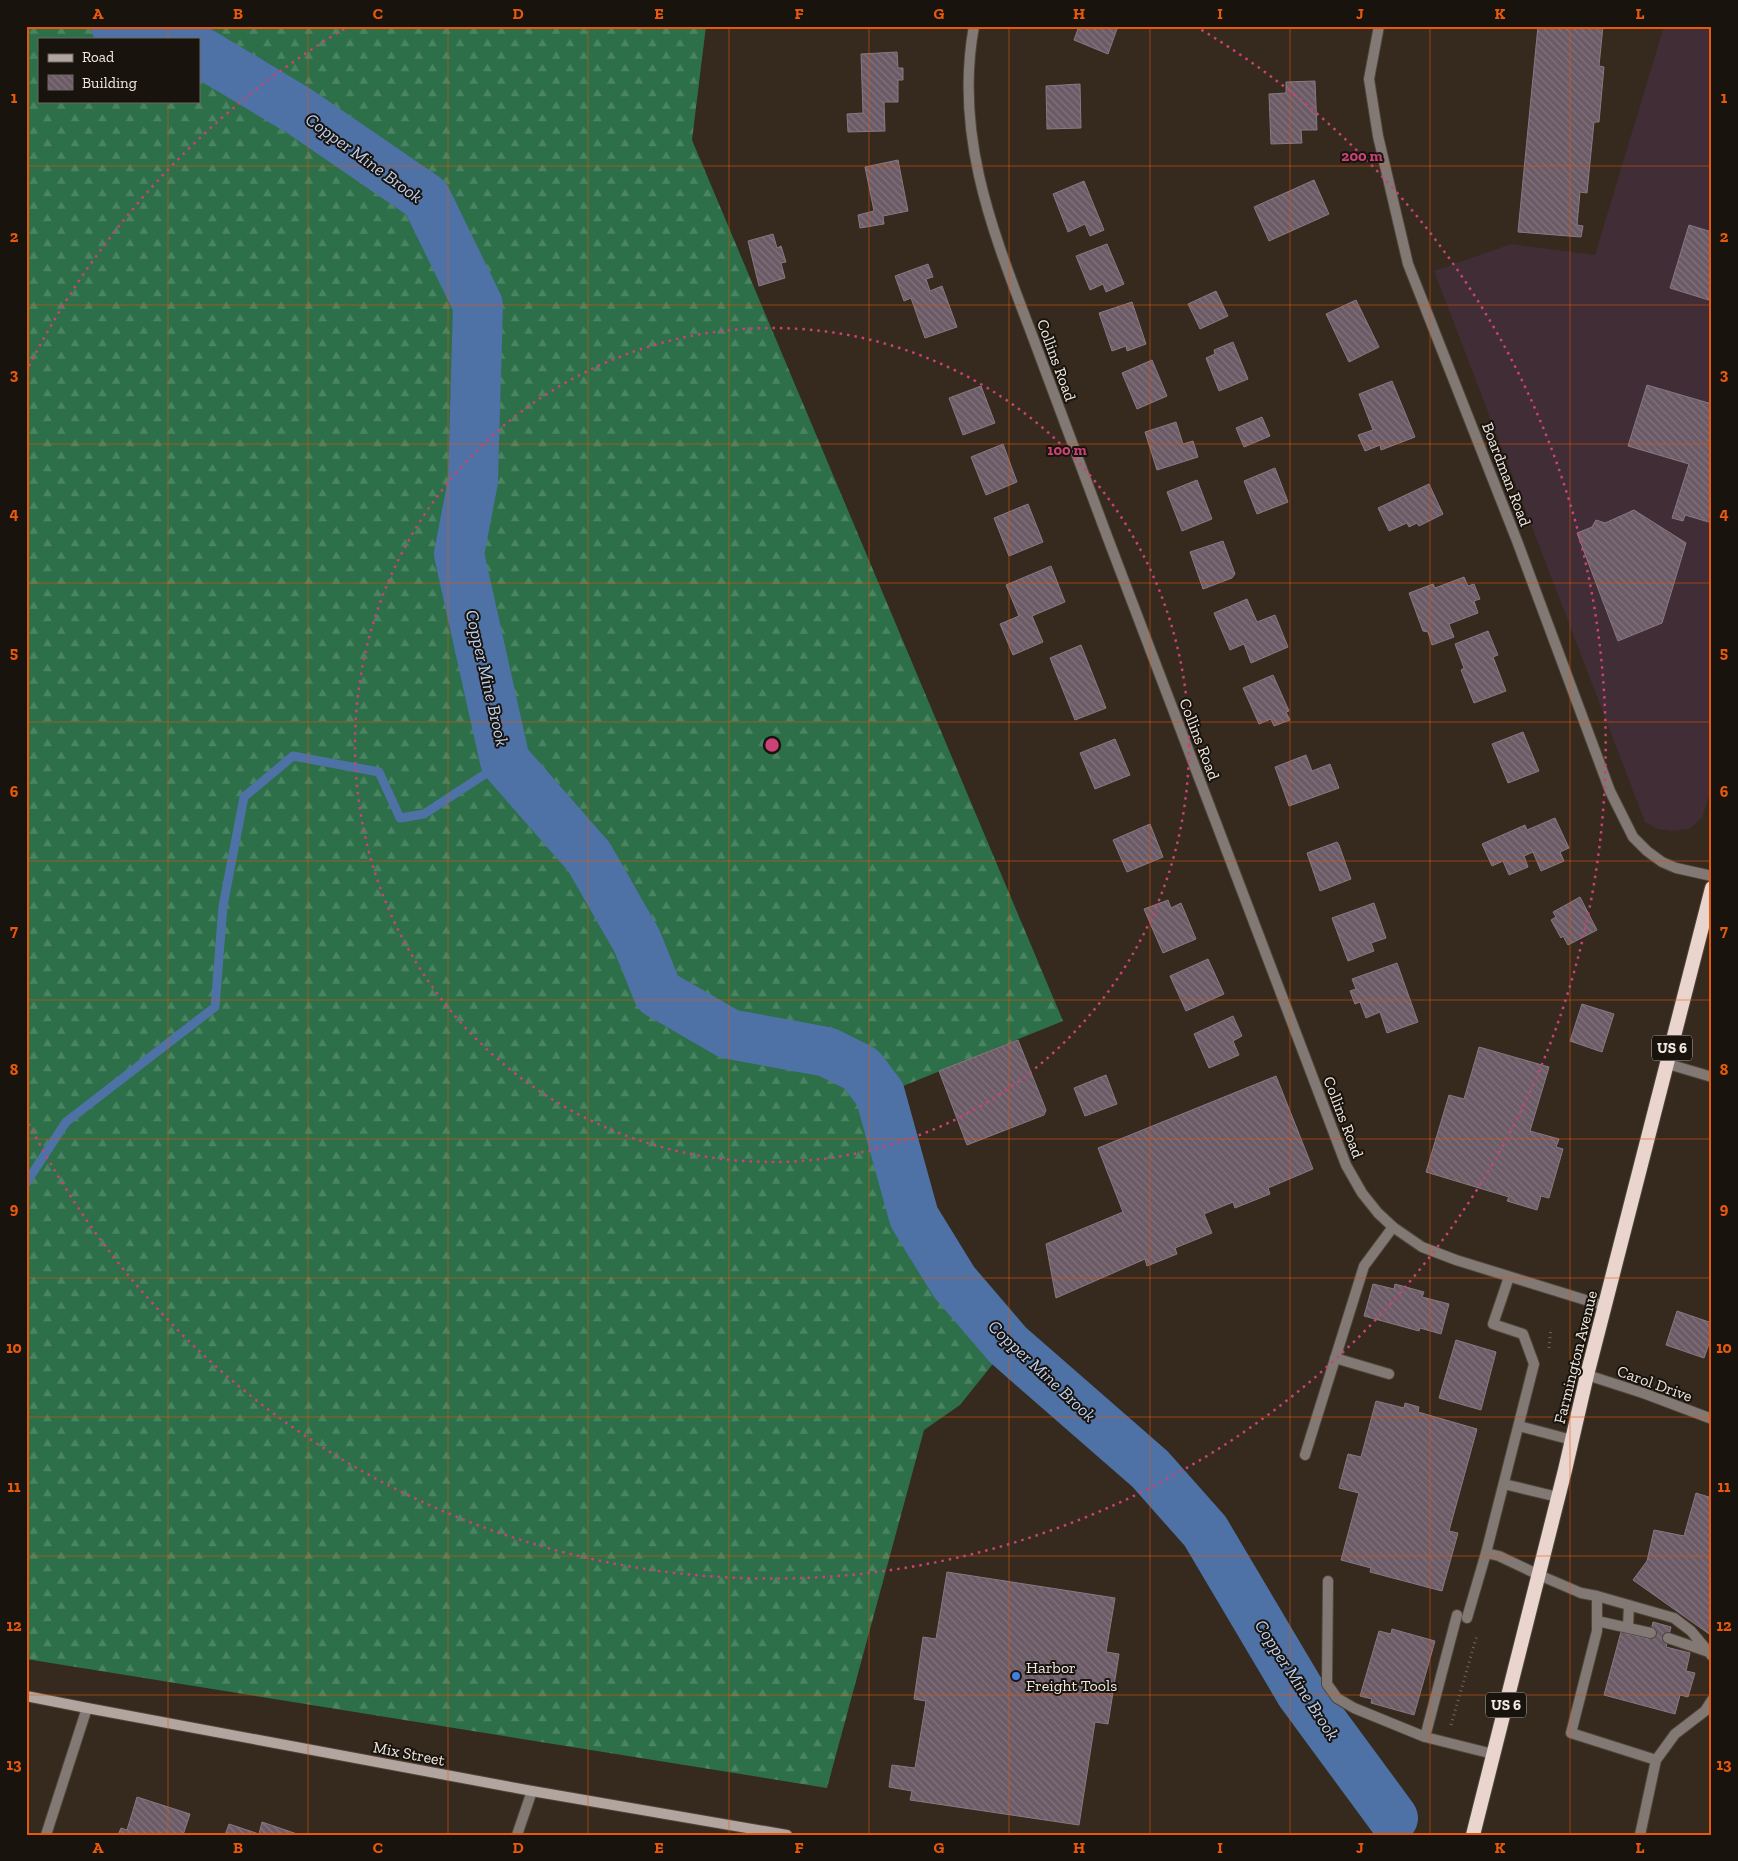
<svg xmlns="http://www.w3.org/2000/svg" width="1738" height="1861" font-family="'Zilla Slab',serif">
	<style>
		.commercial { fill: #402d35 }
		.forest { fill: url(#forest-firs); fill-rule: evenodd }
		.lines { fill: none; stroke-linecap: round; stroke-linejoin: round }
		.stream { stroke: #4e71a6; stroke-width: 9 }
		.river { stroke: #4e71a6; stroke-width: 50 }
		.building { fill: url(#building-back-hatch); stroke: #897883 }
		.service-casing { stroke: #4f4539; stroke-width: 12 }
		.minor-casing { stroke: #4f4539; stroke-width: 12 }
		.secondary-casing { stroke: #4f4539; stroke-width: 12 }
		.trunk-casing { stroke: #4f4539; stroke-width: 16 }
		.path { stroke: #70665b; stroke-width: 3; stroke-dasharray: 1 4; stroke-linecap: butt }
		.service { stroke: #827975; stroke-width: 10 }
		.minor { stroke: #827975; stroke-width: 10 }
		.secondary { stroke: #b2a49f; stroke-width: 10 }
		.trunk { stroke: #ead4ce; stroke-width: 14 }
		.grid { fill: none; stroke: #e8590c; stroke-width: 1; stroke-opacity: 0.55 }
		.ring { fill: none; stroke: #cb4276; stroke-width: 2.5; stroke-dasharray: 2.5 5 }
		.shop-dot { fill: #3f7fe0; stroke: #19130e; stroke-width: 2 }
		.labels { text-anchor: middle; stroke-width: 4; stroke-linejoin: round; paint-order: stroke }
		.shield { fill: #19130e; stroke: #b0aaa2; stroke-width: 1 }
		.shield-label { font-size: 15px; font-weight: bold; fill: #f1eae2 }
		.street-label { font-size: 16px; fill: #f1eae2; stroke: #19130e }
		.poi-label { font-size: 16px; fill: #f1eae2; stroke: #19130e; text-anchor: start }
		.water-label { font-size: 18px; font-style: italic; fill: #bbd0ef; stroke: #19130e }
		.centre { fill: #cb4276; stroke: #19130e; stroke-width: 2.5 }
		.ring-label { font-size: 15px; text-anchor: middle; font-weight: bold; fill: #cb4276; stroke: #19130e; stroke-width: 4; stroke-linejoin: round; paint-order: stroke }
		.neatline { fill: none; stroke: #e8590c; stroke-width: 2 }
		.grid-label { font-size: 16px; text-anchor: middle; font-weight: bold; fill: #e8590c }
	</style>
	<defs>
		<pattern id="forest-firs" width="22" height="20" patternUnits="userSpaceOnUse" patternTransform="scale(1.25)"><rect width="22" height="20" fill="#2c6f48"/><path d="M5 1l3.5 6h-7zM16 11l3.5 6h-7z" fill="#4b8462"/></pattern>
		<pattern id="building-back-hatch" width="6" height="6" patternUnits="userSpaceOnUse" patternTransform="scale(1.25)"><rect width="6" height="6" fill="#6b5b66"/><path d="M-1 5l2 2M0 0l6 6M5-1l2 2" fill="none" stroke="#81737c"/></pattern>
	</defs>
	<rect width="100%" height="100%" fill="#352a1d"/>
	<!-- commercial -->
	<path class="commercial" d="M 1664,26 L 1712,26 L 1712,787 L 1702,818 L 1689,829 L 1672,831 L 1658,829 L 1645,822 L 1434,271 L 1511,244 L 1595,255 Z"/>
	<!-- forest -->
	<path class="forest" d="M 26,26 L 706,26 L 692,140 L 1063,1021 L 881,1095 L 914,1217 L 954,1282 L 1008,1345 L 960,1405 L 924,1430 L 827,1788 L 26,1659 ZM 39,39 L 199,39 L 199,101 L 39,101 Z"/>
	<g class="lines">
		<!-- stream -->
		<path class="stream" d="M 26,1183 L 66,1122 L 215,1007 L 223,906 L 244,797 L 293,756 L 379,772 L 400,818 L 424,814 L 505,761"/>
		<!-- river -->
		<path class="river" d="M 116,26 L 165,39
			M 199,51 L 299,111 L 426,198 L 478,305 L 473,481 L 459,554 L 505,761 L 589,857 L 637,941 L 658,993 L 729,1034 L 827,1052 L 861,1069 L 880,1094 L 914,1217 L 954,1282 L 1008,1345 L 1150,1469 L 1205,1531 L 1301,1693 L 1393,1818"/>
	</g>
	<!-- building -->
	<path class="building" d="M 1079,26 L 1118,26 L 1108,54 L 1074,40 Z
		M 1538,26 L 1603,26 L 1599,66 L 1604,67 L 1599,122 L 1594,122 L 1587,193 L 1580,192 L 1577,225 L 1583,226 L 1581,237 L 1518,232 Z
		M 897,52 L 898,68 L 903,68 L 903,80 L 898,80 L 898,102 L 884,102 L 885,131 L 848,132 L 847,114 L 863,113 L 861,54 Z
		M 1315,81 L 1317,130 L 1301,130 L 1302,143 L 1271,144 L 1269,94 L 1286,93 L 1286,82 Z
		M 1080,84 L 1081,128 L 1047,129 L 1046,86 Z
		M 898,160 L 908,211 L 883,216 L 884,224 L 860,228 L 858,215 L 874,211 L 865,167 Z
		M 1314,180 L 1329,214 L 1269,241 L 1254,207 Z
		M 1084,181 L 1104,230 L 1090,236 L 1085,224 L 1068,232 L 1053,194 Z
		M 1689,225 L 1712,232 L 1712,301 L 1670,288 Z
		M 773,234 L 777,248 L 781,246 L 786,262 L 781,263 L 785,278 L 759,286 L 748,241 Z
		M 1107,244 L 1124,284 L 1106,292 L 1103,284 L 1090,290 L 1076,256 Z
		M 928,264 L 933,277 L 926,279 L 930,291 L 942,286 L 957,327 L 925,338 L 911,298 L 904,301 L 895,276 Z
		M 1216,291 L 1228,316 L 1200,329 L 1188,304 Z
		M 1356,300 L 1379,347 L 1349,362 L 1326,314 Z
		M 1132,302 L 1146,344 L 1127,351 L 1126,346 L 1112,351 L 1099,313 Z
		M 1233,342 L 1248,379 L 1219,391 L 1206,358 L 1215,354 L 1214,350 Z
		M 1152,360 L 1167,396 L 1137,409 L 1122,373 Z
		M 1392,381 L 1415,437 L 1381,450 L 1380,445 L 1365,451 L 1358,435 L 1373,430 L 1359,394 Z
		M 1647,385 L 1712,404 L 1712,523 L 1685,515 L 1683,521 L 1672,518 L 1689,464 L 1628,446 Z
		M 981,386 L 995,423 L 963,435 L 949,398 Z
		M 1262,417 L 1270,436 L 1244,447 L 1236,428 Z
		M 1176,422 L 1183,444 L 1193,441 L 1198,457 L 1157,470 L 1145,432 Z
		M 1003,444 L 1017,482 L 986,495 L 971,457 Z
		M 1275,468 L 1288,502 L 1257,514 L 1244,481 Z
		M 1197,480 L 1212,519 L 1182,531 L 1167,492 Z
		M 1429,484 L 1443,514 L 1419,526 L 1417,523 L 1409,527 L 1407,523 L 1389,531 L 1378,508 Z
		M 1028,504 L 1043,542 L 1009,556 L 994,518 Z
		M 1634,510 L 1686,543 L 1662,623 L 1618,641 L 1577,533 L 1592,527 L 1596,520 L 1605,523 Z
		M 1223,541 L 1235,574 L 1232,578 L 1203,589 L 1190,552 Z
		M 1051,566 L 1065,602 L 1032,616 L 1043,642 L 1013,655 L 1000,624 L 1019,616 L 1006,585 Z
		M 1464,577 L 1468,586 L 1474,584 L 1480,599 L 1474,601 L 1478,613 L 1449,624 L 1454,637 L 1432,645 L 1428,632 L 1423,631 L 1409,593 L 1433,584 L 1435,588 Z
		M 1247,599 L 1257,622 L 1275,615 L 1288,647 L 1251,663 L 1244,644 L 1230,650 L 1214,613 Z
		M 1488,631 L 1498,655 L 1493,657 L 1506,691 L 1474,703 L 1461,670 L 1464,668 L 1455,644 Z
		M 1081,645 L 1106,708 L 1075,720 L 1050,658 Z
		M 1273,675 L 1289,711 L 1286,712 L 1290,720 L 1274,726 L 1271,719 L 1259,724 L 1243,688 Z
		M 1523,732 L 1539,771 L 1508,783 L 1492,744 Z
		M 1115,739 L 1130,775 L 1095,789 L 1080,753 Z
		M 1306,755 L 1312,771 L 1330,764 L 1339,788 L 1289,806 L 1275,767 Z
		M 1555,818 L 1569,848 L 1560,852 L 1564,861 L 1541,871 L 1533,852 L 1524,856 L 1528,867 L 1509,875 L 1503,861 L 1492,866 L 1482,844 L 1525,825 L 1527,830 Z
		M 1150,824 L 1163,857 L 1127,872 L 1113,840 Z
		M 1337,842 L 1339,845 L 1351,879 L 1320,891 L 1307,853 Z
		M 1580,897 L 1597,930 L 1568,945 L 1563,936 L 1561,938 L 1551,920 L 1556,917 L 1553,912 Z
		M 1168,900 L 1171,908 L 1181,903 L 1196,939 L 1163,953 L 1144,909 Z
		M 1374,903 L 1386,938 L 1371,943 L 1374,951 L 1348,961 L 1332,918 Z
		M 1208,959 L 1224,994 L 1186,1011 L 1170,976 Z
		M 1397,963 L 1418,1022 L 1387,1033 L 1380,1012 L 1366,1018 L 1360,1002 L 1355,1004 L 1350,991 L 1356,989 L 1352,979 Z
		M 1582,1004 L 1614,1014 L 1602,1052 L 1570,1041 Z
		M 1233,1016 L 1242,1036 L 1233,1041 L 1239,1055 L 1209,1068 L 1194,1034 Z
		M 1018,1040 L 1046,1110 L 1044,1115 L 967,1145 L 939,1071 Z
		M 1479,1047 L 1549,1067 L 1530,1131 L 1559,1139 L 1556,1147 L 1563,1149 L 1549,1198 L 1541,1196 L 1537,1210 L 1507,1201 L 1509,1197 L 1426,1172 L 1449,1095 L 1464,1099 Z
		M 1106,1075 L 1117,1104 L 1085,1116 L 1074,1088 Z
		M 1276,1076 L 1313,1169 L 1268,1188 L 1270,1194 L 1235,1208 L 1233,1202 L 1204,1214 L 1212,1233 L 1175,1248 L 1177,1254 L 1147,1266 L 1145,1259 L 1056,1298 L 1046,1244 L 1123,1212 L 1098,1148 Z
		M 1373,1284 L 1394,1289 L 1395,1284 L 1424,1292 L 1422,1297 L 1449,1304 L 1441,1334 L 1420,1328 L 1419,1331 L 1364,1316 Z
		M 1677,1311 L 1712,1323 L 1712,1335 L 1704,1358 L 1666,1345 Z
		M 1456,1340 L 1496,1352 L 1481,1410 L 1439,1398 Z
		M 1376,1401 L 1404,1408 L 1405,1403 L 1419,1407 L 1418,1412 L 1477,1429 L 1449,1531 L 1458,1533 L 1442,1591 L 1370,1572 L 1371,1568 L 1341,1560 L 1359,1493 L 1339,1488 L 1348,1454 L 1361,1457 Z
		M 1696,1493 L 1712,1498 L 1712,1636 L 1633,1580 L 1647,1561 L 1654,1530 L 1684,1536 Z
		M 947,1572 L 1115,1598 L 1106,1652 L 1119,1654 L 1108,1724 L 1095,1722 L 1079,1825 L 910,1800 L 912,1791 L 889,1787 L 892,1765 L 915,1768 L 926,1701 L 914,1699 L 923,1637 L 936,1639 Z
		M 1653,1622 L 1671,1627 L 1666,1647 L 1690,1653 L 1686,1671 L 1695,1673 L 1688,1697 L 1680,1695 L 1675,1714 L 1604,1695 L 1621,1632 L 1649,1639 Z
		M 1392,1629 L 1435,1641 L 1414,1715 L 1371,1703 L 1372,1699 L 1360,1696 L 1379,1631 L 1391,1634 Z
		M 137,1797 L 190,1814 L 183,1835 L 118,1835 L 121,1828 L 127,1830 Z
		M 262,1822 L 300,1835 L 225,1835 L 229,1824 L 259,1834 Z"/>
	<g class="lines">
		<defs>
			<path id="service" d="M 1335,1358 L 1389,1374
				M 1519,1426 L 1572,1440
				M 1305,1455 L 1364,1266 L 1393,1227
				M 1504,1484 L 1558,1497
				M 1486,1553 L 1499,1556 L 1539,1575 L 1581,1593 L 1597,1596 L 1674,1618 L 1691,1631 L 1712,1656
				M 1328,1581 L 1327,1684 L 1337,1698 L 1354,1708 L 1425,1737 L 1493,1754
				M 1597,1596 L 1597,1631 L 1571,1733 L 1656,1760 L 1640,1835
				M 1467,1618 L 1486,1553 L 1534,1364 L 1523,1334 L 1493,1324 L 1509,1277
				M 1597,1621 L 1651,1633
				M 1628,1627 L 1629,1605
				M 1668,1638 L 1709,1652
				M 1425,1737 L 1457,1615
				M 1656,1760 L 1675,1734 L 1705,1711 L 1712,1700"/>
			<path id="minor" d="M 974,26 C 953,140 996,239 1035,343 C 1059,407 1083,471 1107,536 C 1185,746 1267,955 1346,1165 L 1362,1193 L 1378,1213 L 1393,1227 L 1422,1247 L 1456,1260 L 1605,1306
				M 1379,26 L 1369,79 L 1378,136 L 1408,264 L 1517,541 L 1610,791 L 1633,837 L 1647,851 L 1662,862 L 1676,868 L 1712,876
				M 1668,1064 L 1712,1077
				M 1587,1375 L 1643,1393 L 1712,1419
				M 46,1835 L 87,1708
				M 517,1835 L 532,1791"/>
			<path id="secondary" d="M 26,1696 L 87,1708 L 532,1791 L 787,1835"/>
			<path id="trunk" d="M 1473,1835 L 1565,1470 L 1587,1375 L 1712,888"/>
		</defs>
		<!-- service casing -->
		<use href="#service" class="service-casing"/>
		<!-- minor casing -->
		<use href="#minor" class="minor-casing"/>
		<!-- secondary casing -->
		<use href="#secondary" class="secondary-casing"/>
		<!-- trunk casing -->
		<use href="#trunk" class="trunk-casing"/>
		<!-- path -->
		<path class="path" d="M 1549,1348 L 1551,1328
			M 1451,1725 L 1477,1635"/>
		<!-- service -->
		<use href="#service" class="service"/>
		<!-- minor -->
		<use href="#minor" class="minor"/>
		<!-- secondary -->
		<use href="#secondary" class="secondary"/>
		<!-- trunk -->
		<use href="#trunk" class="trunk"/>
	</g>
	<!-- grid -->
	<path class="grid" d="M 168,26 L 168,39M 308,26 L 308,1835M 448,26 L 448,1835M 588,26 L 588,1835M 729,26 L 729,1835M 869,26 L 869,1835M 1009,26 L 1009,1835M 1150,26 L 1150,1835M 1290,26 L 1290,1835M 1430,26 L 1430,1835M 1570,26 L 1570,1835M 168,101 L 168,1835M 26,166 L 1712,166M 26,305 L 1712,305M 26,444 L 1712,444M 26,583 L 1712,583M 26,722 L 1712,722M 26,861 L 1712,861M 26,1000 L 1712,1000M 26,1139 L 1712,1139M 26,1278 L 1712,1278M 26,1417 L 1712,1417M 26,1556 L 1712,1556M 26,1695 L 1712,1695"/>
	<!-- distance rings -->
	<g class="ring">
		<circle cx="772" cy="745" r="417"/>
		<path d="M29 366A834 834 0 0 1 349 26M1195 26A834 834 0 1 1 29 1124"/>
	</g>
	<!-- markers -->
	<circle class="shop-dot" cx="1016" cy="1676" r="5"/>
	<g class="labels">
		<!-- shield labels -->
		<g class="shield">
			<rect x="1652" y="1035.5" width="40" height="25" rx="4"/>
			<rect x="1486" y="1692.5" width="40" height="25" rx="4"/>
		</g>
		<g class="shield-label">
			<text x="1672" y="1053">US 6</text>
			<text x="1506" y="1710">US 6</text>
		</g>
		<!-- street labels -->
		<g class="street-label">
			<text transform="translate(1057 360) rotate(70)" y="6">Collins Road</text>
			<text transform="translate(1507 474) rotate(69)" y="6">Boardman Road</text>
			<text transform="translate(1200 739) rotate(69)" y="6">Collins Road</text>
			<text transform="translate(1344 1117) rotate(69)" y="6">Collins Road</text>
			<text transform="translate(1575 1357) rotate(-76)" y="6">Farmington Avenue</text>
			<text transform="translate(1655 1383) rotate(20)" y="6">Carol Drive</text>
			<text transform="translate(409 1753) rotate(11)" y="6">Mix Street</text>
		</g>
		<!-- poi labels -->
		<g class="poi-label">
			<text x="1026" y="1673">Harbor<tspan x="1026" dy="18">Freight Tools</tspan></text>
		</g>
		<!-- water labels -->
		<g class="water-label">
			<text transform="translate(364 158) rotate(36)" y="6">Copper Mine Brook</text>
			<text transform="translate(487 678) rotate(77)" y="6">Copper Mine Brook</text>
			<text transform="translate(1042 1371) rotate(43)" y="6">Copper Mine Brook</text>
			<text transform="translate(1297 1680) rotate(57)" y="6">Copper Mine Brook</text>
		</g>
	</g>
	<circle cx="772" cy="745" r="8" class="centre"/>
	<g class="ring-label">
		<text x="1362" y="161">200 m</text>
		<text x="1067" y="455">100 m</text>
	</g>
	<!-- border -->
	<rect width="1738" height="1861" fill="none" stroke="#19130e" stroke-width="55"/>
	<!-- legend -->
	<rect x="38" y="38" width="162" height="65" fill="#19130e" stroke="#6f6963"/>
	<rect x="48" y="54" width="25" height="8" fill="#b2a49f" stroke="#6f6963"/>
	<text x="82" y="62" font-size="15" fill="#f1eae2">Road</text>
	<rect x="48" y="75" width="25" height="15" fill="url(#building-back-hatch)" stroke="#6f6963"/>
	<text x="82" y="88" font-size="15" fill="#f1eae2">Building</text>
	<rect x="28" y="28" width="1682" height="1806" class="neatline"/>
	<g class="grid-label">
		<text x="98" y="19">A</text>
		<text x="238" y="19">B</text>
		<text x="378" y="19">C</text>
		<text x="518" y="19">D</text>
		<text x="659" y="19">E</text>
		<text x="799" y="19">F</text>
		<text x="939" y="19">G</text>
		<text x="1079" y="19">H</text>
		<text x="1220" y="19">I</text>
		<text x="1360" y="19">J</text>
		<text x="1500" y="19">K</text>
		<text x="1640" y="19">L</text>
		<text x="14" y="103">1</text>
		<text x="1724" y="103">1</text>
		<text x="14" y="242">2</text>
		<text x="1724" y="242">2</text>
		<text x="14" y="380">3</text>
		<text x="1724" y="380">3</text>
		<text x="14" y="519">4</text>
		<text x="1724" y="519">4</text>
		<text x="14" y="658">5</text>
		<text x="1724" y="658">5</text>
		<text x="14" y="797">6</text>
		<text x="1724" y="797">6</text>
		<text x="14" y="936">7</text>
		<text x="1724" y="936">7</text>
		<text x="14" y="1075">8</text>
		<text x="1724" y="1075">8</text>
		<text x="14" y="1214">9</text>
		<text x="1724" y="1214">9</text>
		<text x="14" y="1353">10</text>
		<text x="1724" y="1353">10</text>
		<text x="14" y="1492">11</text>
		<text x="1724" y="1492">11</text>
		<text x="14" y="1631">12</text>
		<text x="1724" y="1631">12</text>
		<text x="14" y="1770">13</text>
		<text x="1724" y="1770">13</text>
		<text x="98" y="1853">A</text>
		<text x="238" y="1853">B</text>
		<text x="378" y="1853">C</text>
		<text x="518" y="1853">D</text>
		<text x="659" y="1853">E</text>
		<text x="799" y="1853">F</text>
		<text x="939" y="1853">G</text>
		<text x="1079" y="1853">H</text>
		<text x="1220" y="1853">I</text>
		<text x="1360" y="1853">J</text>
		<text x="1500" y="1853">K</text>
		<text x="1640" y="1853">L</text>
	</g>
</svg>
